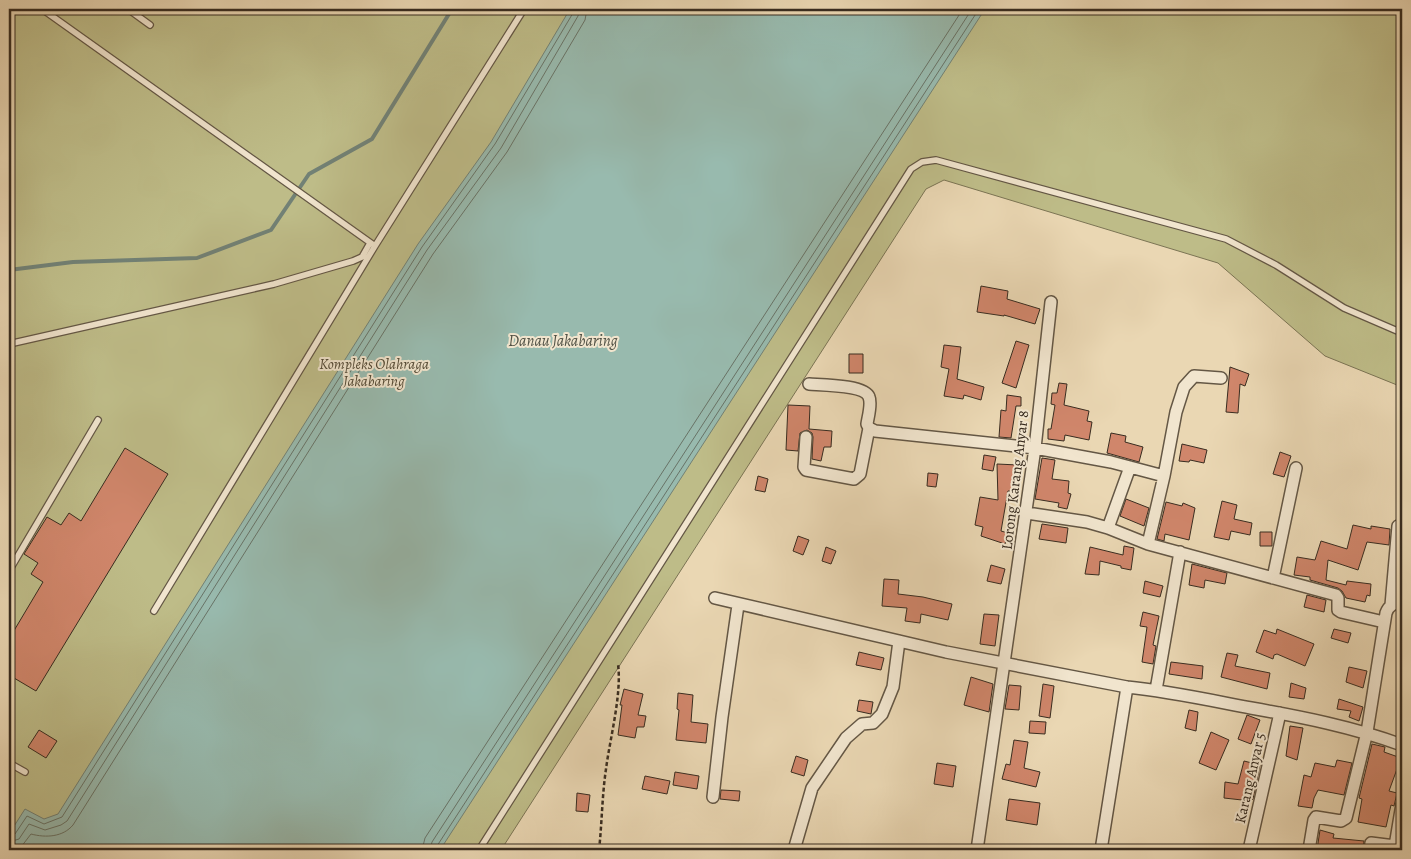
<svg xmlns="http://www.w3.org/2000/svg" width="1411" height="859" font-family="Alegreya,serif">
	<style>
		.green { fill: #bebc88; stroke: #7b7454 }
		.water { fill: #98baae; stroke: #728175 }
		.lines { fill: none; stroke-linecap: round; stroke-linejoin: round }
		.shore { stroke: #687367; stroke-width: 1 }
		.stream { stroke: #728175; stroke-width: 4 }
		.building { fill: #d0866b; stroke: #382c20 }
		.service-casing { stroke: #645745; stroke-width: 8 }
		.minor-casing { stroke: #645745; stroke-width: 14 }
		.path { stroke: #382c20; stroke-width: 2.5; stroke-dasharray: 4 2.5; stroke-linecap: butt }
		.service { stroke: #f1e5ce; stroke-width: 5.5 }
		.minor { stroke: #f1e5ce; stroke-width: 11 }
		.labels { text-anchor: middle; stroke-width: 4; stroke-linejoin: round; paint-order: stroke }
		.park-label { font-size: 15px; font-style: italic; fill: #534935; stroke: #f1e5ce }
		.street-label { font-size: 15px; fill: #382c20; stroke: #f1e5ce }
		.water-label { font-size: 16px; font-style: italic; fill: #505044; stroke: #f1e5ce }
	</style>
	<rect width="100%" height="100%" fill="#ead7b3"/>
	<filter id="stains"><feTurbulence type="fractalNoise" baseFrequency=".004" numOctaves="4"/><feColorMatrix values="0 0 0 0 .2 0 0 0 0 .09 0 0 0 0 .02 0 0 0 .5 -.17"/></filter>
	<radialGradient id="worn" r=".72"><stop offset=".6" stop-color="#630" stop-opacity="0"/><stop offset="1" stop-color="#630" stop-opacity=".3"/></radialGradient>
	<!-- green -->
	<path class="green" d="M 9,9 L 1402,9 L 1402,387 L 1325,356 L 1218,263 L 944,180 L 926,189 L 501,850 L 9,850 Z"/>
	<!-- water -->
	<path class="water" d="M 570,9 L 985,9 L 440,850 L 9,850 L 9,834 L 25,809 L 44,819 L 58,814 L 418,244 L 491,142 Z"/>
	<g class="lines">
		<!-- shore -->
		<path class="shore" d="M 9,836 L 15,834 L 27,816 L 44,824 L 62,817 L 422,247 L 495,144 L 573,13 L 574,9
			M 9,842 L 19,839 L 29,824 L 45,830 L 61,825 L 67,821 L 427,250 L 501,148 L 578,16 L 580,9
			M 9,850 L 21,847 L 31,834 C 46,838 63,837 73,825 L 433,254 L 507,152 L 585,20 L 587,9
			M 422,850 L 425,838 L 963,9
			M 430,850 L 432,842 L 972,9
			M 436,850 L 437,846 L 979,9"/>
		<!-- stream -->
		<path class="stream" d="M 9,270 L 73,262 L 197,258 L 271,230 L 309,174 L 372,139 L 452,9"/>
	</g>
	<!-- building -->
	<path class="building" d="M 981,286 L 1008,291 L 1007,299 L 1040,309 L 1035,324 L 1004,315 L 1004,316 L 977,312 Z
		M 1016,341 L 1029,345 L 1016,388 L 1002,383 Z
		M 944,345 L 961,347 L 957,379 L 984,387 L 981,400 L 964,395 L 963,399 L 944,396 L 949,369 L 941,367 Z
		M 849,354 L 863,354 L 863,373 L 849,373 Z
		M 1230,367 L 1249,374 L 1245,386 L 1240,384 L 1238,413 L 1226,412 Z
		M 1059,383 L 1067,384 L 1064,405 L 1089,411 L 1087,421 L 1092,422 L 1089,440 L 1065,435 L 1064,441 L 1048,439 L 1048,429 L 1051,429 L 1055,405 L 1051,404 L 1052,393 L 1057,393 Z
		M 1007,395 L 1021,397 L 1021,406 L 1016,406 L 1011,438 L 999,437 L 1001,410 L 1006,411 Z
		M 788,405 L 810,406 L 809,429 L 832,431 L 831,447 L 824,447 L 821,461 L 812,459 L 813,437 L 812,433 L 807,430 L 800,433 L 798,451 L 786,450 Z
		M 1111,433 L 1126,436 L 1125,442 L 1143,447 L 1139,462 L 1107,453 Z
		M 1182,444 L 1207,450 L 1204,463 L 1190,460 L 1189,462 L 1179,461 Z
		M 125,448 L 168,474 L 36,691 L 9,675 L 9,639 L 43,582 L 31,574 L 38,563 L 24,554 L 47,517 L 61,525 L 69,513 L 81,521 Z
		M 1280,452 L 1291,456 L 1284,477 L 1273,474 Z
		M 984,455 L 996,457 L 993,471 L 982,469 Z
		M 1042,458 L 1055,460 L 1052,479 L 1069,481 L 1068,493 L 1071,494 L 1067,509 L 1058,507 L 1059,503 L 1035,499 Z
		M 997,464 L 1018,465 L 1018,491 L 1008,491 L 1001,531 L 1008,533 L 1005,544 L 981,536 L 983,527 L 975,525 L 980,497 L 998,500 Z
		M 928,473 L 938,474 L 936,487 L 927,486 Z
		M 758,476 L 768,479 L 765,492 L 755,490 Z
		M 1126,499 L 1149,508 L 1144,526 L 1120,516 Z
		M 1222,501 L 1237,505 L 1234,519 L 1252,523 L 1250,535 L 1231,531 L 1229,540 L 1214,537 Z
		M 1166,502 L 1182,506 L 1183,503 L 1195,508 L 1189,540 L 1165,534 L 1164,541 L 1157,539 Z
		M 1042,524 L 1068,528 L 1066,543 L 1039,539 Z
		M 1353,525 L 1371,529 L 1371,526 L 1390,529 L 1389,545 L 1367,542 L 1358,570 L 1328,560 L 1326,580 L 1346,585 L 1347,581 L 1371,584 L 1370,596 L 1367,595 L 1365,602 L 1346,598 L 1342,591 L 1338,588 L 1310,580 L 1310,577 L 1294,575 L 1297,557 L 1315,560 L 1321,541 L 1347,549 Z
		M 1260,532 L 1272,532 L 1272,546 L 1260,546 Z
		M 798,536 L 809,540 L 803,555 L 793,551 Z
		M 1124,546 L 1134,548 L 1131,570 L 1121,568 L 1121,566 L 1100,561 L 1099,575 L 1085,574 L 1090,547 L 1123,555 Z
		M 826,547 L 836,551 L 831,564 L 822,561 Z
		M 1192,564 L 1227,573 L 1225,584 L 1205,580 L 1204,588 L 1189,585 Z
		M 991,565 L 1005,569 L 1001,584 L 987,581 Z
		M 884,579 L 899,580 L 898,594 L 923,597 L 952,604 L 948,620 L 921,614 L 920,623 L 905,621 L 907,608 L 882,606 Z
		M 1145,581 L 1163,586 L 1160,597 L 1143,593 Z
		M 1307,595 L 1326,600 L 1324,612 L 1304,607 Z
		M 1143,612 L 1159,616 L 1153,645 L 1156,646 L 1153,664 L 1142,662 L 1147,627 L 1140,626 Z
		M 984,614 L 999,615 L 995,646 L 980,644 Z
		M 1277,629 L 1314,644 L 1305,666 L 1277,654 L 1274,655 L 1273,659 L 1256,652 L 1264,630 L 1276,634 Z
		M 1334,629 L 1351,633 L 1348,643 L 1331,638 Z
		M 859,652 L 884,658 L 881,670 L 856,665 Z
		M 1227,653 L 1238,655 L 1235,666 L 1270,673 L 1267,689 L 1221,677 Z
		M 1171,662 L 1203,666 L 1202,679 L 1169,674 Z
		M 1349,667 L 1367,671 L 1363,688 L 1346,682 Z
		M 971,677 L 993,684 L 989,712 L 964,705 Z
		M 1291,683 L 1306,688 L 1304,699 L 1289,697 Z
		M 1043,684 L 1054,686 L 1050,718 L 1039,716 Z
		M 1009,685 L 1021,686 L 1019,710 L 1005,709 Z
		M 624,689 L 643,694 L 638,715 L 646,716 L 644,727 L 637,727 L 635,738 L 618,735 L 622,705 L 620,705 Z
		M 678,693 L 693,695 L 691,722 L 708,724 L 706,743 L 676,740 L 679,710 L 677,709 Z
		M 1339,699 L 1363,707 L 1359,721 L 1349,717 L 1351,711 L 1337,709 Z
		M 859,700 L 873,702 L 871,714 L 857,711 Z
		M 1189,710 L 1198,712 L 1196,731 L 1185,728 Z
		M 1247,715 L 1260,720 L 1251,744 L 1238,739 Z
		M 1030,721 L 1046,722 L 1045,734 L 1029,733 Z
		M 1290,726 L 1303,728 L 1297,760 L 1286,756 Z
		M 39,730 L 57,741 L 46,758 L 28,747 Z
		M 1211,732 L 1229,740 L 1216,770 L 1199,763 Z
		M 1014,740 L 1028,742 L 1024,768 L 1040,772 L 1036,787 L 1002,779 L 1006,764 L 1010,765 Z
		M 1372,744 L 1385,747 L 1384,752 L 1401,758 L 1389,791 L 1397,793 L 1394,806 L 1391,805 L 1386,827 L 1358,822 L 1362,799 L 1359,798 Z
		M 796,756 L 808,760 L 804,776 L 791,772 Z
		M 1337,760 L 1352,763 L 1344,795 L 1318,790 L 1314,798 L 1312,808 L 1298,806 L 1304,775 L 1311,777 L 1315,763 L 1335,767 Z
		M 1244,761 L 1260,765 L 1253,799 L 1251,801 L 1224,798 L 1225,782 L 1238,784 Z
		M 937,763 L 956,766 L 953,787 L 934,784 Z
		M 675,772 L 699,776 L 697,789 L 673,785 Z
		M 645,776 L 670,781 L 667,794 L 642,789 Z
		M 721,790 L 740,791 L 739,801 L 720,799 Z
		M 577,793 L 590,795 L 588,812 L 576,811 Z
		M 1009,799 L 1040,803 L 1037,825 L 1006,820 Z
		M 1320,830 L 1334,834 L 1333,838 L 1364,841 L 1363,850 L 1317,850 Z"/>
	<g class="lines">
		<defs>
			<path id="service" d="M 42,9 L 375,246
				M 128,9 L 150,25
				M 9,344 L 274,284 L 353,261 L 362,257 L 370,243
				M 9,571 L 98,420
				M 154,611 L 375,246 L 524,9
				M 9,763 L 25,772
				M 479,850 L 911,169 L 922,162 L 936,160 L 1226,239 L 1276,265 L 1344,308 L 1402,333"/>
			<path id="minor" d="M 809,384 C 821,385 865,385 869,397 C 872,404 868,417 867,424 L 869,428 L 875,431 L 1035,448 L 1111,462 L 1164,476
				M 806,437 L 804,467 L 806,470 L 854,479 L 860,474 L 869,428
				M 1027,513 L 1087,522 L 1108,528 L 1148,544 L 1336,595 L 1338,598 L 1338,610 L 1341,612 L 1384,622
				M 1108,528 L 1130,467
				M 1148,544 L 1164,476 L 1176,412 L 1184,387 L 1194,376 L 1221,378
				M 1273,578 L 1296,468
				M 715,598 L 946,652 L 1127,687 C 1168,691 1209,700 1251,708 C 1302,717 1353,727 1402,745
				M 1391,605 L 1398,526
				M 1156,690 L 1180,552
				M 713,797 L 722,717 L 738,605
				M 794,850 L 812,788 L 846,738 L 862,724 L 873,723 L 882,714 L 893,687 L 899,641
				M 977,850 L 1035,448 L 1051,302
				M 1101,850 L 1127,687
				M 1249,850 L 1280,713
				M 1309,850 L 1314,820 L 1316,817 L 1341,821 L 1346,818 L 1367,732 L 1386,613 C 1389,605 1394,603 1402,602
				M 1370,850 L 1371,843 L 1395,846 L 1402,804"/>
		</defs>
		<!-- service casing -->
		<use href="#service" class="service-casing"/>
		<!-- minor casing -->
		<use href="#minor" class="minor-casing"/>
		<!-- path -->
		<path class="path" d="M 599,850 C 602,823 602,796 606,769 C 610,738 622,694 618,664"/>
		<!-- service -->
		<use href="#service" class="service"/>
		<!-- minor -->
		<use href="#minor" class="minor"/>
	</g>
	<g class="labels">
		<!-- park labels -->
		<g class="park-label">
			<text x="374" y="369">Kompleks Olahraga<tspan x="374" dy="17">Jakabaring</tspan></text>
		</g>
		<!-- street labels -->
		<g class="street-label">
			<text transform="translate(1015 480) rotate(-83)" y="5">Lorong Karang Anyar 8</text>
			<text transform="translate(1250 778) rotate(-77)" y="5">Karang Anyar 5</text>
		</g>
		<!-- water labels -->
		<g class="water-label">
			<text x="563" y="346">Danau Jakabaring</text>
		</g>
	</g>
	<!-- margin -->
	<rect width="1411" height="859" fill="none" stroke="#ead7b3" stroke-width="30"/>
	<rect x="10" y="10" width="1391" height="839" fill="none" stroke="#382c20" stroke-width="2.5"/>
	<rect x="15" y="15" width="1381" height="829" fill="none" stroke="#382c20"/>
	<rect width="100%" height="100%" filter="url(#stains)"/>
	<rect width="100%" height="100%" fill="url(#worn)"/>
</svg>
